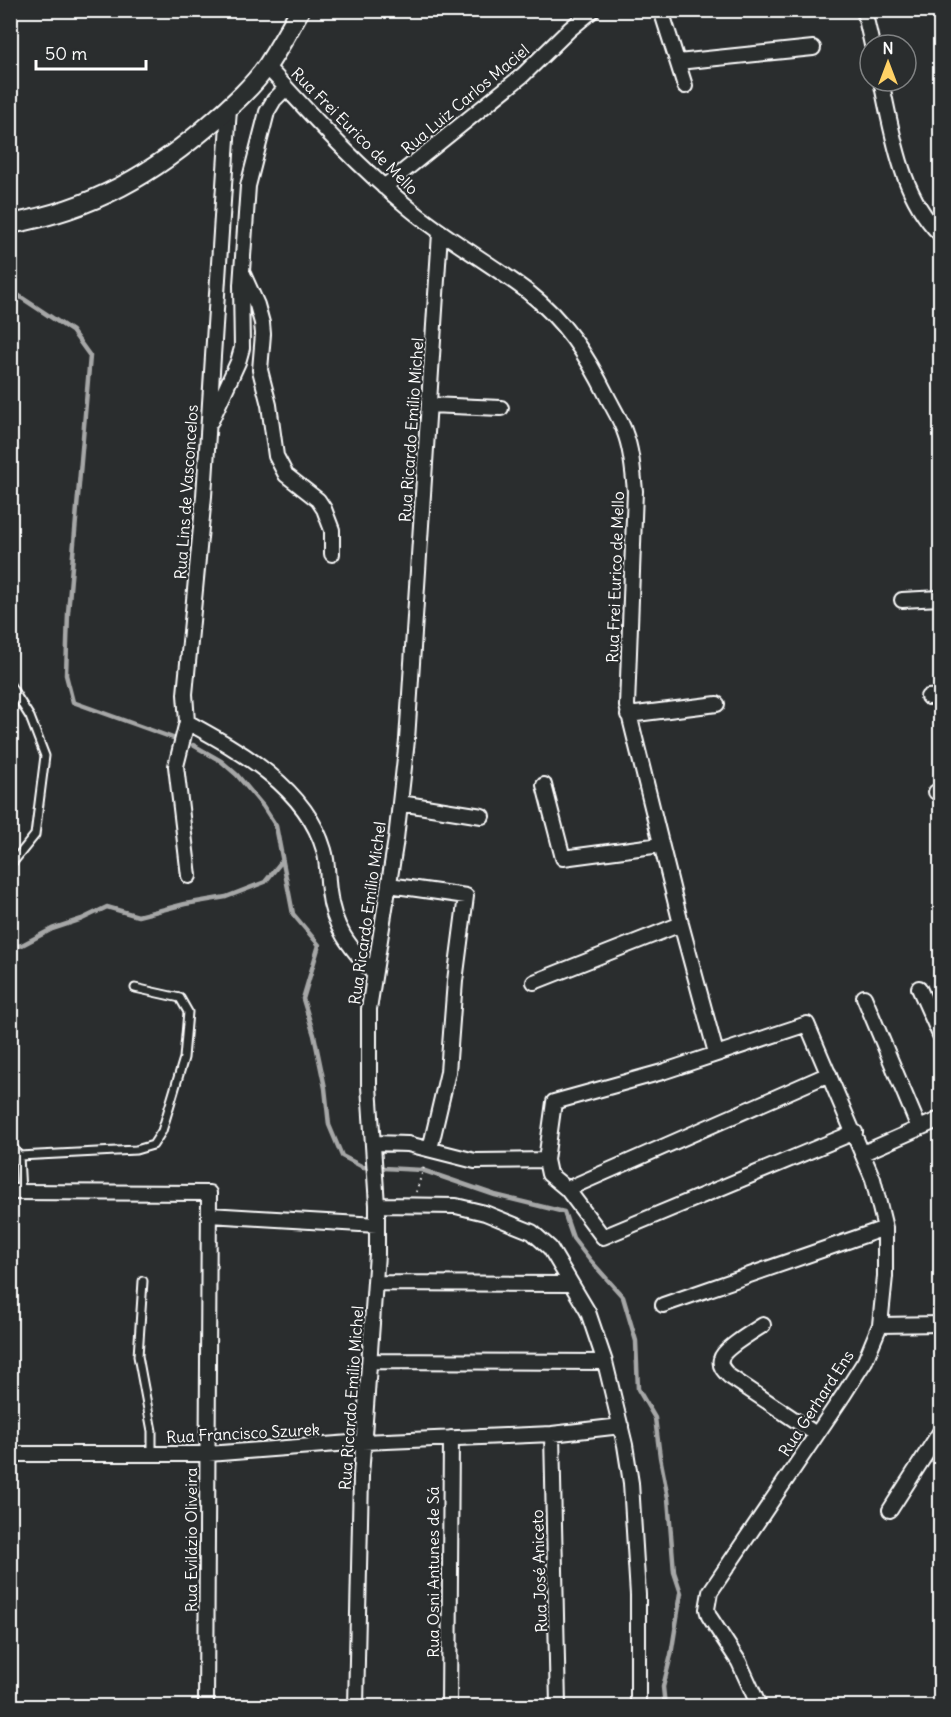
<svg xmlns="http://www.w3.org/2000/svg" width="951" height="1717" font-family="Delius,sans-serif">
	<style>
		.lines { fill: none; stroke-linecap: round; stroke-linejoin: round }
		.stream { stroke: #a6a7a7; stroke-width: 4.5 }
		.lane-casing { stroke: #fff; stroke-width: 11 }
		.street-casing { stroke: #fff; stroke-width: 18 }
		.secondary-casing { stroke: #fff; stroke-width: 22 }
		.path { stroke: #fff; stroke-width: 2; stroke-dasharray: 1.5 4.5; stroke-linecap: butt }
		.lane { stroke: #2a2d2e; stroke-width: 7 }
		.street { stroke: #2a2d2e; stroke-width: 14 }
		.secondary { stroke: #2a2d2e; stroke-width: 18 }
		.labels { text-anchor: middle; stroke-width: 4.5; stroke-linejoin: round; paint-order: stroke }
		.street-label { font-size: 16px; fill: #fff; stroke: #2a2d2e }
	</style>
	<rect width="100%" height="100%" fill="#2a2d2e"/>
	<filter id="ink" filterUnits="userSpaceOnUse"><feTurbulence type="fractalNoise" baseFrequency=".0167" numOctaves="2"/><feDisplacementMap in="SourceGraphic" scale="12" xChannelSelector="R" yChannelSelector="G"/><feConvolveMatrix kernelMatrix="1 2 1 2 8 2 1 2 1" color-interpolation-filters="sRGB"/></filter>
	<g filter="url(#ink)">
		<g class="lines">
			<!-- stream -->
			<path class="stream" d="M 10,290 L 72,331 L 90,356 L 68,613 L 66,675 L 73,702 L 173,738
				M 193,745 L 221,761 L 237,775 L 263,806 L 276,826 L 293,914 L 319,945 L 303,999 L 314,1035 L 325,1088 L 329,1125 L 342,1156 L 363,1167 L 422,1170 L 495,1195 L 564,1212 L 573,1238 L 590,1260 L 623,1297 L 636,1341 L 638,1389 L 655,1418 L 660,1457 L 668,1498 L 674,1572 L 681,1593 L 671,1655 L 663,1687 L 665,1706
				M 10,948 L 22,945 L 52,929 L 82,919 L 107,907 L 138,916 L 185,904 L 226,897 L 265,882 L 282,861"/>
			<defs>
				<path id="lane" d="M 10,685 L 30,717 L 45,756 L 35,835 L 14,861 L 10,862
					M 10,1143 L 19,1156
					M 21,1192 L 19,1156 L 136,1150 L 153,1145 L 162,1131 L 184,1058 L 188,1012 L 180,998 L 135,988
					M 143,1281 L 138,1356 L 152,1431 L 152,1454"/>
				<path id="street" d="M 661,10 L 685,86
					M 864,10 L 872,45
					M 678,62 L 813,48
					M 267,67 C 312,116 357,166 409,208 C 446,239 489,262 528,292 C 565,321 586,354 607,396 C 613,408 621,420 625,433 C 632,451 633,472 635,491 L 627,706 L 681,924 L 716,1053
					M 881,81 C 893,134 900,194 940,234
					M 384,187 L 523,75 L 570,29 L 593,10
					M 243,274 L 257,305 L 262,323 L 263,334 L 260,370 L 269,405 L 276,456 L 286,475 L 318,500 L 324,509 L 332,530 L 332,554
					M 429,405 L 501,408
					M 211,421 L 238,362 L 242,348 L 241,285 L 248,186 L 267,112 L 274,100 L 286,88
					M 902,600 L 940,598
					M 928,697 L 940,696
					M 628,715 L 717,704
					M 187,722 C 240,751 306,787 324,850 C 328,863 327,877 329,891 C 333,928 350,947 374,974
					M 544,785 L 563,858 L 661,845
					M 936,792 L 940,792
					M 400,803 L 482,816
					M 189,876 L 176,766 L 187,722 L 185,694 L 204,496 L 229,108
					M 389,885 L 466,896 L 455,981 L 448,1072 L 430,1149
					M 534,982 L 681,924
					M 919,988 L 940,1035
					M 864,997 L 919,1128
					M 373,1143 L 408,1144 L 475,1161 L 546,1160
					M 863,1153 L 940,1119
					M 567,1189 L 829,1074
					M 10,1192 L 209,1193 L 206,1706
					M 377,1205 L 456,1206 L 485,1213 L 532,1232 L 550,1248 L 588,1312 L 605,1362 L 625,1445 L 631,1483 L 638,1595 L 638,1706
					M 209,1215 L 377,1225
					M 376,1283 L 571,1284
					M 663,1305 L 885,1228
					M 763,1325 C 754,1331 723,1349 721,1359 C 719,1366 724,1371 729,1376 L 816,1434
					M 880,1325 L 940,1324
					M 370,1361 L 605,1362
					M 552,1434 L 558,1706
					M 10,1454 L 208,1454 L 363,1442 L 552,1434 L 621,1426
					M 890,1510 L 940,1432
					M 356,1706 L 361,1476 L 377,1254 L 377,1205 L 369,1086 L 369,1009 L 396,839 L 407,740 L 440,233
					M 449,1706 L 451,1438
					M 759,1706 L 739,1662 L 709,1616 L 707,1609 L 710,1592 L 844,1394 L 865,1361 L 880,1325 L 885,1276 L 885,1228 L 873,1179 L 807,1024 L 662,1072 L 554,1102 L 546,1160 L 549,1174 L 567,1189 L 603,1237 L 855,1132"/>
				<path id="secondary" d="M 10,224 C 93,209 154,174 216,119 C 234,103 253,86 267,66 C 279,48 289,29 300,10"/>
			</defs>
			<!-- lane casing -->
			<use href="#lane" class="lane-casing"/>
			<!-- street casing -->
			<use href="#street" class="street-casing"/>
			<!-- secondary casing -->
			<use href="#secondary" class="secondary-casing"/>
			<!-- path -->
			<path class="path" d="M 416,1192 L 425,1164"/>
			<!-- lane -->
			<use href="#lane" class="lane"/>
			<!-- street -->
			<use href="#street" class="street"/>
			<!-- secondary -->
			<use href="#secondary" class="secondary"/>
		</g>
	</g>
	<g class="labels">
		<!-- street labels -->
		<g class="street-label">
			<text transform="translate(465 99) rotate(-40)" y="6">Rua Luiz Carlos Maciel</text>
			<text transform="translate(355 131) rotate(45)" y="6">Rua Frei Eurico de Mello</text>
			<text transform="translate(411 430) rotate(-86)" y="6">Rua Ricardo Emílio Michel</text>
			<text transform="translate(186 492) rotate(-86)" y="6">Rua Lins de Vasconcelos</text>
			<text transform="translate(615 577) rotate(-88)" y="6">Rua Frei Eurico de Mello</text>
			<text transform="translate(367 913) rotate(-82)" y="6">Rua Ricardo Emílio Michel</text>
			<text transform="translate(351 1398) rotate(-86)" y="6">Rua Ricardo Emílio Michel</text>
			<text transform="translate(816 1403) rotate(-57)" y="6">Rua Gerhard Ens</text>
			<text transform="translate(243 1433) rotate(-3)" y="6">Rua Francisco Szurek</text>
			<text transform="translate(191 1540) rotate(-90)" y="6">Rua Evilázio Oliveira</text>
			<text transform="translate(539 1571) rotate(-92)" y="6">Rua José Aniceto</text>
			<text transform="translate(433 1572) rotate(-90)" y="6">Rua Osni Antunes de Sá</text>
		</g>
	</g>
	<!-- margin -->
	<rect width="951" height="1717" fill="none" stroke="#2a2d2e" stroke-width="36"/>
	<rect x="18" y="18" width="915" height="1681" fill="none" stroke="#fff" stroke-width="2" filter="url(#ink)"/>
	<!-- north arrow -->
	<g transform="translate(888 63)"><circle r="28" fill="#2a2d2e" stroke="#7f8182" stroke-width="1.5"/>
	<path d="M0-4.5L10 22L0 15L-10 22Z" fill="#ffd166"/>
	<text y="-9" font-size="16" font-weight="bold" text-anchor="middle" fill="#ffffff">N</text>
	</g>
	<!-- scale -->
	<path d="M36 60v9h110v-9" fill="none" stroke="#ffffff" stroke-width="3"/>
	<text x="45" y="60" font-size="18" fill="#ffffff" stroke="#2a2d2e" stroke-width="4.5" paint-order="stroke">50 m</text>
</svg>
